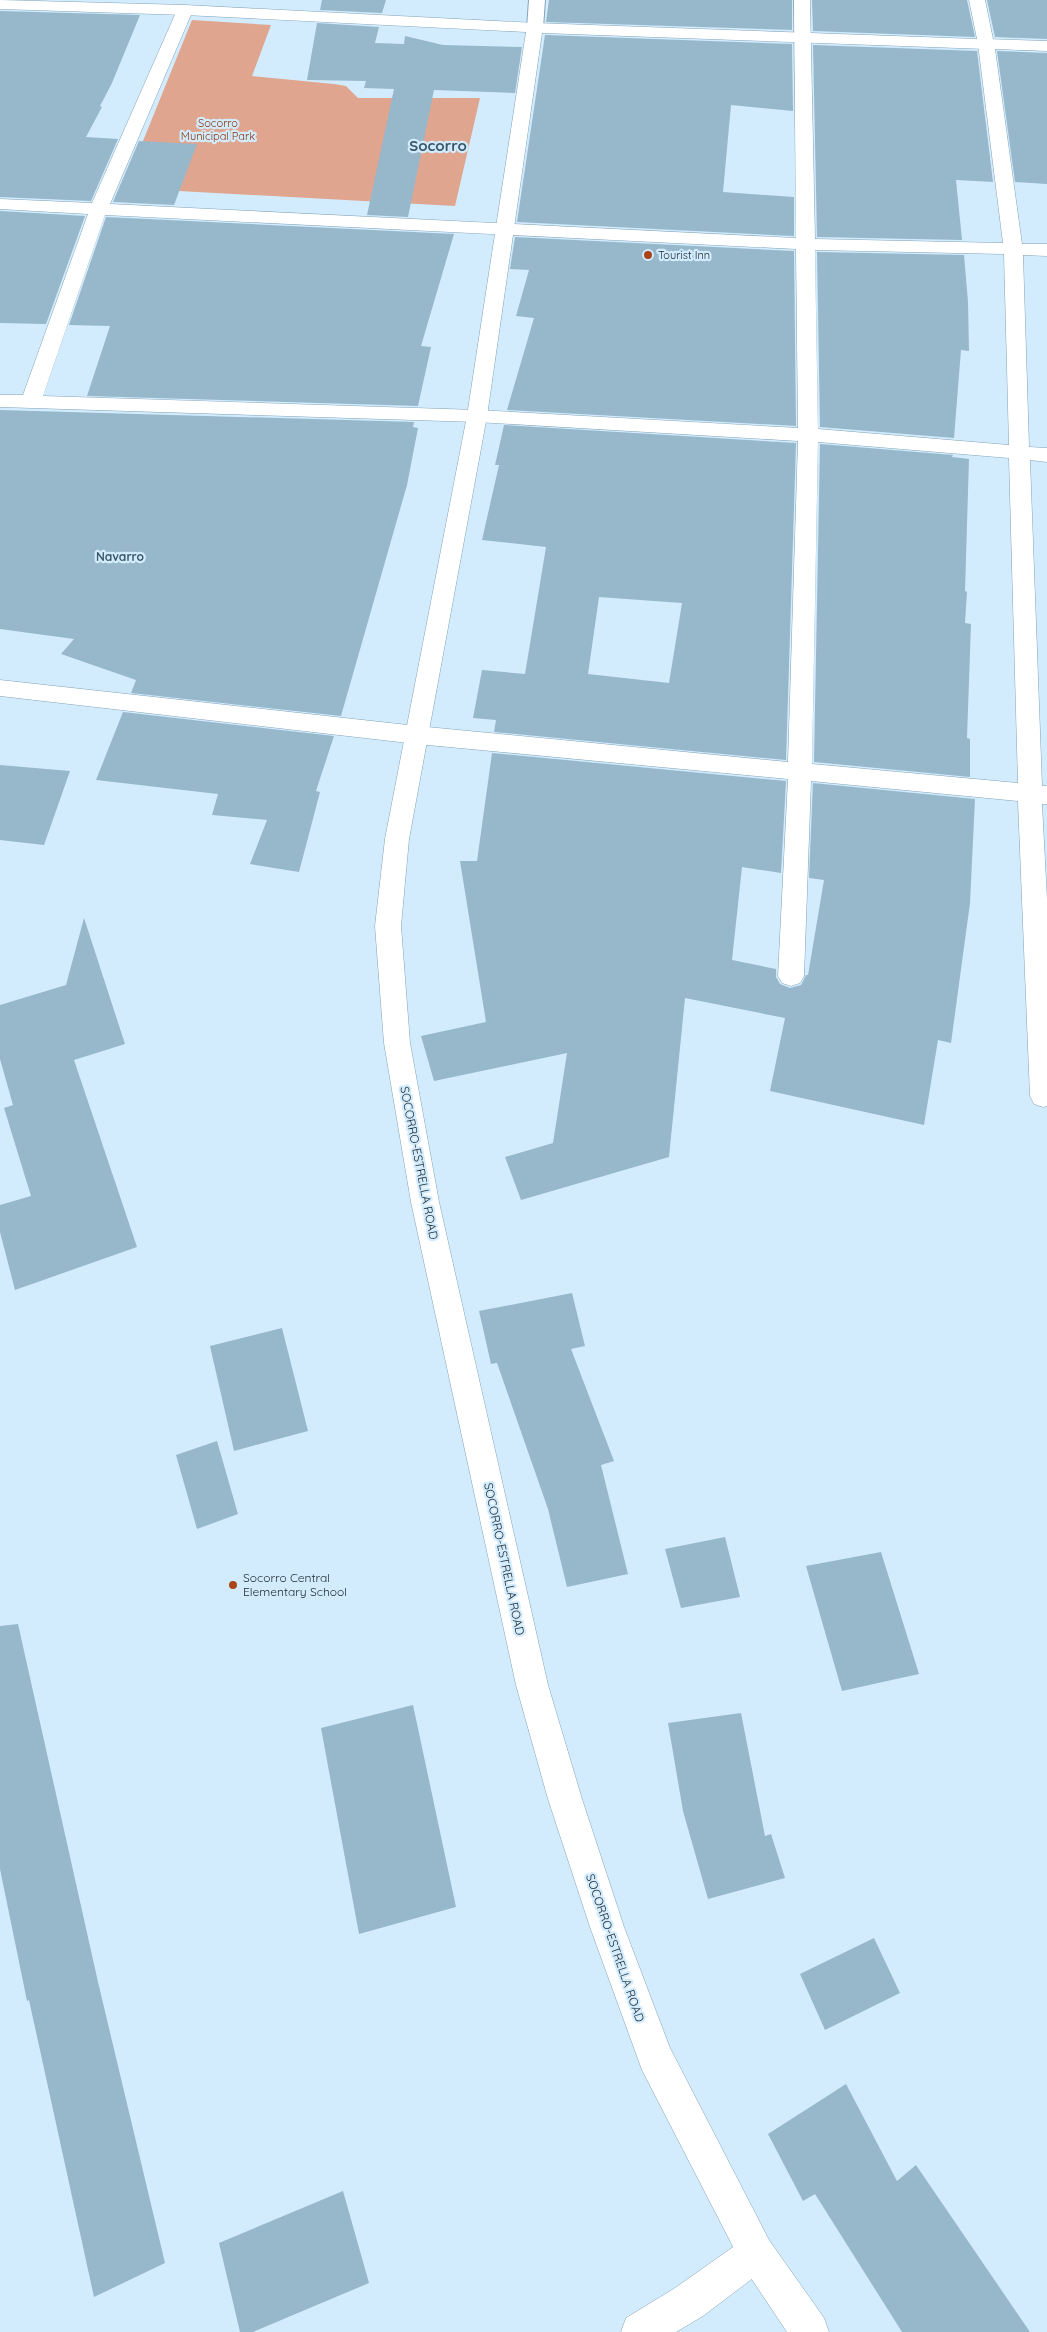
<svg xmlns="http://www.w3.org/2000/svg" width="1047" height="2332" font-family="Quicksand,sans-serif">
	<style>
		.green { fill: #e0a58f }
		.building { fill: #97b7cb; fill-rule: evenodd }
		.lines { fill: none; stroke-linecap: round; stroke-linejoin: round }
		.service-casing { stroke: #83a3b6; stroke-width: 2 }
		.minor-casing { stroke: #83a3b6; stroke-width: 1 }
		.tertiary-casing { stroke: #83a3b6; stroke-width: 1 }
		.service { fill: #fff; fill-rule: evenodd }
		.minor { fill: #fff; fill-rule: evenodd }
		.tertiary { fill: #fff; fill-rule: evenodd }
		.poi-dot { fill: #aa4418; stroke: #d2ecfd; stroke-width: 2 }
		.labels { text-anchor: middle; stroke-width: 4.5; stroke-linejoin: round; paint-order: stroke }
		.far-park-label { font-size: 11px; fill: #88330d; stroke: #d2ecfd }
		.far-poi-label { font-size: 11px; fill: #1a272e; stroke: #d2ecfd; text-anchor: start }
		.far-quarter-label { font-size: 12px; font-weight: bold; fill: #395768; stroke: #d2ecfd }
		.street-label { font-size: 12px; fill: #1a272e; stroke: #d2ecfd }
		.poi-label { font-size: 12px; fill: #1a272e; stroke: #d2ecfd; text-anchor: start }
		.far-district-label { font-size: 15px; font-weight: bold; fill: #395768; stroke: #d2ecfd }
	</style>
	<rect width="100%" height="100%" fill="#d2ecfd"/>
	<!-- green -->
	<path class="green" d="M 192,20 L 271,25 L 252,76 L 334,84 L 346,86 L 358,98 L 480,98 L 455,206 L 124,188 Z"/>
	<!-- building -->
	<path class="building" d="M 322,0 L 386,0 L 382,13 L 320,10 Z
		M 549,0 L 792,0 L 792,30 L 546,22 Z
		M 812,0 L 967,0 L 975,37 L 813,31 Z
		M 987,0 L 1047,0 L 1047,39 L 995,37 Z
		M 0,11 L 140,15 L 112,83 L 100,106 L 102,107 L 86,137 L 118,139 L 91,201 L 0,197 Z
		M 317,23 L 379,27 L 375,43 L 404,44 L 405,36 L 443,45 L 522,47 L 515,93 L 434,90 L 408,217 L 367,215 L 394,89 L 364,88 L 366,81 L 307,80 Z
		M 545,35 L 792,44 L 793,111 L 731,105 L 723,192 L 794,197 L 794,236 L 517,222 Z
		M 813,45 L 977,51 L 993,182 L 956,180 L 962,240 L 817,237 Z
		M 997,51 L 1047,53 L 1047,184 L 1015,182 Z
		M 139,141 L 197,144 L 174,205 L 113,202 Z
		M 0,211 L 85,216 L 46,324 L 0,323 Z
		M 106,217 L 454,234 L 421,346 L 431,347 L 418,406 L 87,396 L 110,326 L 69,325 Z
		M 515,237 L 794,251 L 796,426 L 507,410 L 534,318 L 516,316 L 529,270 L 510,269 Z
		M 817,252 L 964,255 L 968,302 L 969,351 L 961,350 L 954,438 L 820,427 Z
		M 0,410 L 414,422 L 413,427 L 418,428 L 407,485 L 341,716 L 131,693 L 136,680 L 61,654 L 74,639 L 0,629 Z
		M 504,425 L 796,443 L 786,760 L 494,732 L 496,720 L 473,718 L 482,670 L 525,674 L 546,547 L 482,540 L 499,465 L 495,465 ZM 599,597 L 682,603 L 669,683 L 588,674 Z
		M 820,444 L 953,455 L 952,457 L 969,459 L 965,591 L 967,592 L 965,623 L 971,624 L 967,738 L 970,739 L 970,777 L 814,762 Z
		M 123,712 L 334,736 L 316,791 L 320,792 L 299,872 L 250,864 L 267,820 L 212,815 L 218,794 L 96,780 Z
		M 492,753 L 786,781 L 781,873 L 742,867 L 732,960 L 776,969 L 776,977 L 780,984 L 790,988 L 801,985 L 806,975 L 808,975 L 824,880 L 809,878 L 813,783 L 975,799 L 970,903 L 951,1043 L 938,1040 L 924,1125 L 770,1091 L 785,1018 L 685,998 L 669,1157 L 521,1200 L 505,1157 L 553,1143 L 567,1053 L 434,1081 L 421,1036 L 486,1022 L 460,861 L 477,861 Z
		M 0,765 L 70,771 L 44,845 L 0,840 Z
		M 84,918 L 125,1044 L 74,1060 L 137,1247 L 15,1290 L 0,1232 L 0,1205 L 31,1196 L 4,1108 L 13,1105 L 0,1059 L 0,1005 L 66,985 Z
		M 572,1293 L 585,1346 L 571,1349 L 614,1461 L 601,1465 L 628,1574 L 567,1587 L 548,1509 L 497,1363 L 491,1364 L 479,1311 Z
		M 282,1328 L 308,1431 L 234,1451 L 210,1346 Z
		M 217,1441 L 238,1514 L 197,1529 L 176,1455 Z
		M 725,1537 L 740,1597 L 681,1608 L 665,1549 Z
		M 881,1552 L 919,1674 L 842,1691 L 806,1566 Z
		M 18,1624 L 98,1982 L 165,2263 L 94,2297 L 29,2000 L 27,2001 L 0,1869 L 0,1626 Z
		M 413,1705 L 456,1907 L 359,1934 L 321,1728 Z
		M 741,1713 L 765,1836 L 771,1834 L 785,1878 L 708,1899 L 683,1811 L 668,1723 Z
		M 874,1938 L 900,1993 L 825,2030 L 800,1974 Z
		M 846,2084 L 897,2181 L 916,2165 L 1030,2332 L 902,2332 L 815,2194 L 803,2201 L 768,2134 Z
		M 343,2191 L 369,2283 L 253,2332 L 240,2332 L 219,2243 Z"/>
	<g class="lines">
		<defs>
			<path id="service" d="M 529,0 L 545,0 L 543,28 L 541,31 L 529,31 L 527,28 Z"/>
			<path id="minor" d="M 794,0 L 810,0 L 815,239 L 1003,243 L 978,44 L 980,40 L 986,39 L 1047,41 L 1047,51 L 995,49 L 1022,244 L 1047,244 L 1047,256 L 1023,255 L 1029,447 L 1047,448 L 1047,462 L 1030,460 L 1042,786 L 1047,786 L 1047,804 L 1042,804 L 1047,899 L 1047,1106 L 1043,1107 L 1034,1104 L 1030,1096 L 1018,801 L 811,781 L 804,976 L 800,983 L 791,986 L 782,983 L 778,976 L 788,779 L 417,744 L 0,696 L 0,680 L 417,726 L 788,762 L 798,441 L 477,422 L 0,407 L 0,395 L 23,395 L 88,214 L 0,209 L 0,199 L 92,203 L 177,10 L 179,7 L 191,7 L 193,10 L 110,204 L 796,238 ZM 105,215 L 796,249 L 798,428 L 477,410 L 43,396 ZM 815,250 L 1004,254 L 1009,445 L 818,429 ZM 818,442 L 1009,458 L 1018,783 L 812,764 Z
				M 756,2234 L 769,2240 L 775,2253 L 769,2266 L 703,2316 L 676,2332 L 621,2332 L 626,2318 L 675,2288 L 743,2240 Z"/>
			<path id="tertiary" d="M 0,0 L 185,5 L 535,23 L 977,39 L 969,0 L 985,0 L 994,44 L 992,48 L 986,49 L 542,33 L 487,416 L 409,839 L 401,926 L 410,1043 L 439,1202 L 548,1685 L 582,1799 L 624,1927 L 670,2048 L 769,2240 L 824,2318 L 829,2332 L 787,2332 L 743,2266 L 642,2070 L 590,1927 L 548,1799 L 516,1685 L 411,1202 L 384,1043 L 375,926 L 385,839 L 467,416 L 526,32 L 185,15 L 0,9 Z"/>
		</defs>
		<!-- service casing -->
		<use href="#service" class="service-casing"/>
		<!-- minor casing -->
		<use href="#minor" class="minor-casing"/>
		<!-- tertiary casing -->
		<use href="#tertiary" class="tertiary-casing"/>
		<!-- service -->
		<use href="#service" class="service"/>
		<!-- minor -->
		<use href="#minor" class="minor"/>
		<!-- tertiary -->
		<use href="#tertiary" class="tertiary"/>
	</g>
	<!-- markers -->
	<g class="poi-dot">
		<circle cx="648" cy="255" r="5"/>
		<circle cx="233" cy="1585" r="5"/>
	</g>
	<g class="labels">
		<!-- far-park labels -->
		<g class="far-park-label">
			<text x="218" y="127">Socorro<tspan x="218" dy="13">Municipal Park</tspan></text>
		</g>
		<!-- far-poi labels -->
		<g class="far-poi-label">
			<text x="658" y="259">Tourist Inn</text>
		</g>
		<!-- far-quarter labels -->
		<g class="far-quarter-label">
			<text x="120" y="561">Navarro</text>
		</g>
		<!-- street labels -->
		<g class="street-label">
			<text transform="translate(419 1163) rotate(79)" y="4">SOCORRO-ESTRELLA ROAD</text>
			<text transform="translate(504 1559) rotate(78)" y="4">SOCORRO-ESTRELLA ROAD</text>
			<text transform="translate(615 1948) rotate(71)" y="4">SOCORRO-ESTRELLA ROAD</text>
		</g>
		<!-- poi labels -->
		<g class="poi-label">
			<text x="243" y="1582">Socorro Central<tspan x="243" dy="14">Elementary School</tspan></text>
		</g>
		<!-- far-district labels -->
		<g class="far-district-label">
			<text x="438" y="151">Socorro</text>
		</g>
	</g>
</svg>
